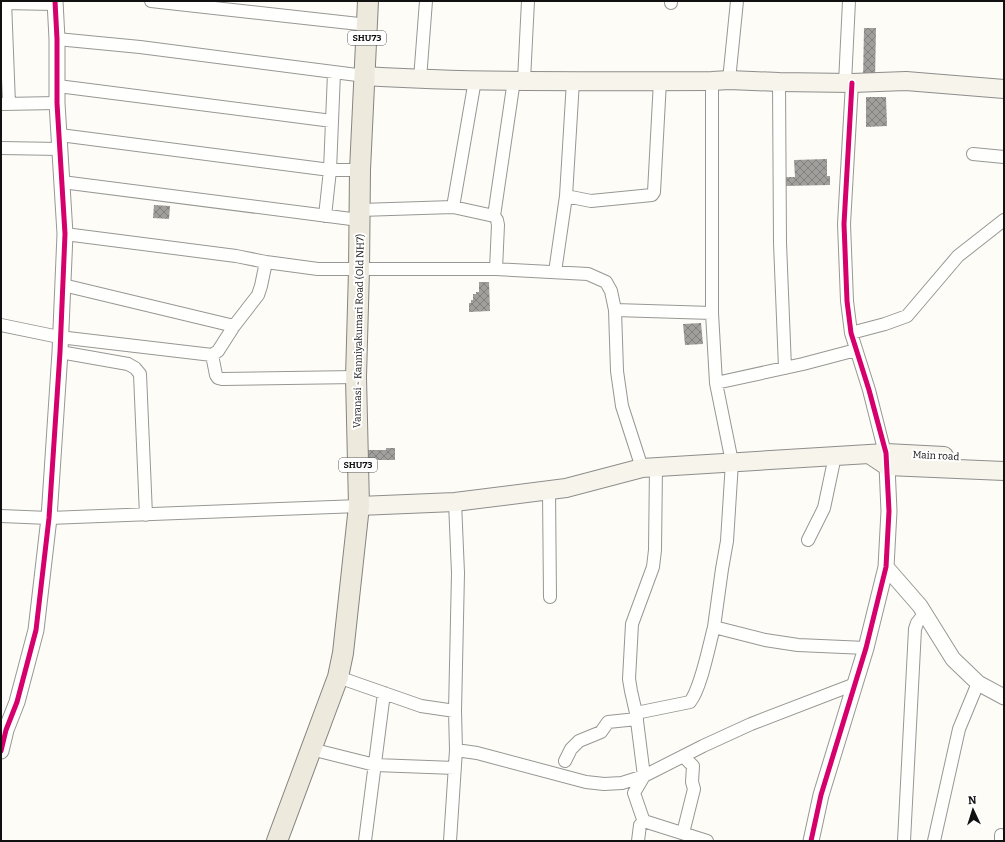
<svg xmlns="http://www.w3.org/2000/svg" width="1005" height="842" font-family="Bitter,serif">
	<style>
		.building { fill: url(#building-cross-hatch) }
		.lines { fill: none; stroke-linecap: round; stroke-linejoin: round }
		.minor-casing { stroke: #979795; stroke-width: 14 }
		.tertiary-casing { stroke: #979795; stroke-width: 17 }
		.secondary-casing { stroke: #8e8d8b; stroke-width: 20 }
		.primary-casing { stroke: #858482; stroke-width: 22 }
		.minor { stroke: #fffffe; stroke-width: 12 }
		.tertiary { stroke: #fffffe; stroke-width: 15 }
		.secondary { stroke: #f6f4eb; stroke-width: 18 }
		.primary { stroke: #ede9dc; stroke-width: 20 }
		.cycleway-casing { stroke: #fff; stroke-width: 8 }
		.cycleway { stroke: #d6006c; stroke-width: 5 }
		.labels { text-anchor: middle; stroke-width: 4; stroke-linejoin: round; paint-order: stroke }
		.shield { fill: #fff; stroke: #585858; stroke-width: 1 }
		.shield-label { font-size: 9px; font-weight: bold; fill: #111 }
		.street-label { font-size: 10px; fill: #111; stroke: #fff }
	</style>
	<defs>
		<pattern id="building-cross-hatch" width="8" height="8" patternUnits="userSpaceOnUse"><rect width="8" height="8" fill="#a19f9c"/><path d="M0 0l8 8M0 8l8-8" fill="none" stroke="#82807e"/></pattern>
	</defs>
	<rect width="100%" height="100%" fill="#fdfcf7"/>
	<!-- building -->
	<path class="building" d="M 864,28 L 876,28 L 875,80 L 863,80 Z
		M 866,97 L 886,97 L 887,126 L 866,127 Z
		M 827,159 L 827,176 L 830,176 L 830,185 L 784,186 L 784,177 L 795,177 L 794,160 Z
		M 154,205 L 170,206 L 169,219 L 153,218 Z
		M 479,282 L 489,282 L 490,311 L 469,312 L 469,303 L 471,303 L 471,300 L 473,300 L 473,294 L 476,294 L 476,292 L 479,292 Z
		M 701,323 L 703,344 L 685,345 L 683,324 Z
		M 386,448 L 395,448 L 395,460 L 364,460 L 364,450 L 386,450 Z"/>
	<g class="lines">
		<defs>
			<path id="minor" d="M 5,1 L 9,104
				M 151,1 L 368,25
				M 1,3 L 55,4
				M 671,3 L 671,1
				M 57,39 L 140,47 L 365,76
				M 420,79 L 426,1
				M 524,80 L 528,1
				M 729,80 L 737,1
				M 712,81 L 712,313 L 716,383 L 732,462 L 727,541 L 722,569 L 714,627 L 765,640 L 798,645 L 866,648
				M 779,82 L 780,243 L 785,368
				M 845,83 L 849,1
				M 852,83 L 844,224 L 847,301 L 851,333 L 869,390 L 887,461
				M 58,86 L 332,121
				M 2,104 L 57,103
				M 60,135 L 330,170 L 360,170
				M 1,148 L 60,149
				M 973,154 L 1004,157
				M 62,182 L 359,220
				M 566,196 L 591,201 L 652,195 L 654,192 L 660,81
				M 453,207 L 475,80
				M 360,210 L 453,207 L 494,216 L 497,220 L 498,225 L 496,269
				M 325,216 L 330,170 L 334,73
				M 494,216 L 514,80
				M 65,234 L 236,256 L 266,262 L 318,269 L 496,269 L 588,274 L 606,282 L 611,291 L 615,310 L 712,313
				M 555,272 L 566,196 L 573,81
				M 63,285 L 234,326
				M 615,310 L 617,371 L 622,406 L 642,468
				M 1,325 L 59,337 L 212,355 L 218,351 L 234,326 L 258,295 L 261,286 L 266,262
				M 851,333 L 885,324 L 907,316 L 958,256 L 1004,220
				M 60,352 L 128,364 L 135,368 L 140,374 L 146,515
				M 212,355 L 216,375 L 218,378 L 222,379 L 356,377
				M 716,383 L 803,364 L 856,350
				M 549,490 L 550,597
				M 1,516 L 49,518 L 359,506
				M 808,540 L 824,508 L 835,456
				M 338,677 L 421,706 L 455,711
				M 636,713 L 690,702 C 701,688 709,646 714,627
				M 311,749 L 375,765 L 455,768
				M 456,750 L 477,753 L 586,782 L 604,784 L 622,783 L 644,776 L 703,746 L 751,724 L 855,684
				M 683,756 L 693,766 L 692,782 L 694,789 L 683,833
				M 565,761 L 571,749 L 579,741 L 601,732 L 608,722 L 637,719
				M 644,822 L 634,793 L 644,776 L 636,713 L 631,691 L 629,679 L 632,624 L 653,567 L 655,550 L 656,467
				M 365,841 L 384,693
				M 450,841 L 456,750 L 455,711 L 458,573 L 455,502
				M 638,841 L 640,825 L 644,822 L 647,822 L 707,841
				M 904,841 L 915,629 L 917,623 L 924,614
				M 934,841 L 959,729 L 978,683
				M 1001,841 L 1001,835"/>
			<path id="tertiary" d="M 886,567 L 920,606 L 953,659 L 978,683 L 1004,697
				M 1,751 L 6,730 L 17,702 L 36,630 L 49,518 L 60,352 L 65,234 L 57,103 L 57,39 L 55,1
				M 811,841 L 821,795 L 866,648 L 886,567 L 889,511 L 887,466"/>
			<path id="secondary" d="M 365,76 C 481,83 597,81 712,81 L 729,80 L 779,82 L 852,83 L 906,81 L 1004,89
				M 869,454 L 886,453 L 944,456
				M 359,506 L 455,502 L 566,488 L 642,468 L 869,454 L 887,466 L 1004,471"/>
			<path id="primary" d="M 277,841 L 338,677 L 343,653 L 359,506 L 356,377 L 359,270 L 360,170 L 368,1"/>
		</defs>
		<!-- minor casing -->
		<use href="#minor" class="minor-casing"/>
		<!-- tertiary casing -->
		<use href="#tertiary" class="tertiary-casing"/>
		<!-- secondary casing -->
		<use href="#secondary" class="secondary-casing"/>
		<!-- primary casing -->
		<use href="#primary" class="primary-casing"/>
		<!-- minor -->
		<use href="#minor" class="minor"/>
		<!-- tertiary -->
		<use href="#tertiary" class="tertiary"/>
		<!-- secondary -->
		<use href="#secondary" class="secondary"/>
		<!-- primary -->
		<use href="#primary" class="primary"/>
		<defs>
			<path id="cycleway" d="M 1,751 L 6,730 L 17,702 L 36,630 L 49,518 L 60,352 L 65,234 L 57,103 L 57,39 L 55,1
				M 811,841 L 821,795 L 866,648 L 886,567 L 889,511 L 886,453 L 869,390 L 851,333 L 847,301 L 844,224 L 852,83"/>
		</defs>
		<!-- cycleway casing -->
		<use href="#cycleway" class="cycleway-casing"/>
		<!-- cycleway -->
		<use href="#cycleway" class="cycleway"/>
	</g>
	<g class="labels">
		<!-- shield labels -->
		<g class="shield">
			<rect x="348" y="31" width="38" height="14" rx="3"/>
			<rect x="339" y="458" width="38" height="14" rx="3"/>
		</g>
		<g class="shield-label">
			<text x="367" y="41">SHU73</text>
			<text x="358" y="468">SHU73</text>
		</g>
		<!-- street labels -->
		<g class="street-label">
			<text transform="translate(358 331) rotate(-89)" y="4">Varanasi - Kanniyakumari Road (Old NH7)</text>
			<text transform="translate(936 455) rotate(3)" y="4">Main road</text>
		</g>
	</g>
	<!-- border -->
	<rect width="1005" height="842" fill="none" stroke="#111111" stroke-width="4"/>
	<!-- north arrow -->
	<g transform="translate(973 810) rotate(356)" stroke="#ffffff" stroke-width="3" paint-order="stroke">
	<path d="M0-3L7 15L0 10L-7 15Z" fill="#111111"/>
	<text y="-6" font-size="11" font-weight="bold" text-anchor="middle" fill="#111111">N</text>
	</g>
</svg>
